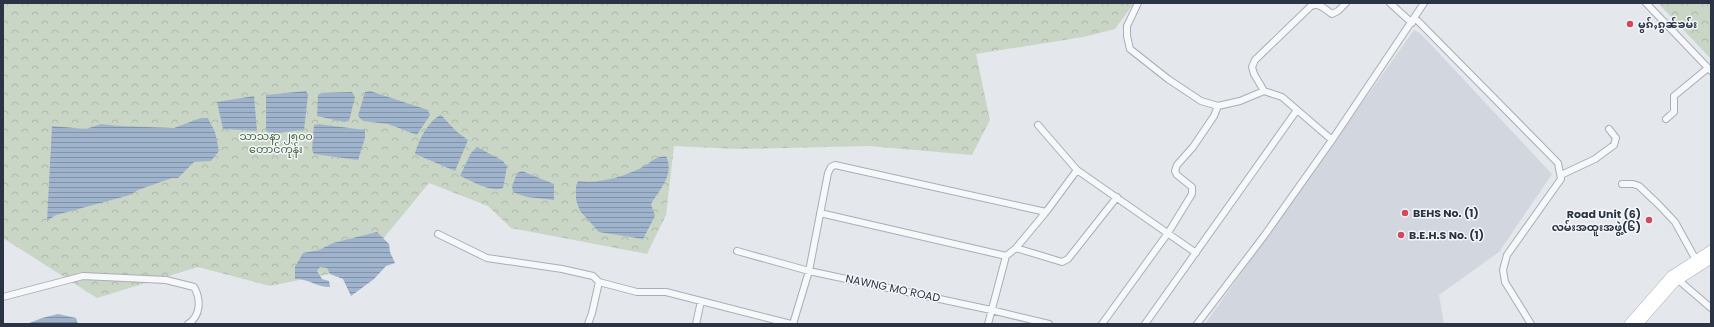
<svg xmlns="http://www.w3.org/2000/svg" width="1714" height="327" font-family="Poppins,'Noto Sans Myanmar',sans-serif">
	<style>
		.built { fill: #d2d6de }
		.forest { fill: url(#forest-crowns) }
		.water { fill: url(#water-rules) }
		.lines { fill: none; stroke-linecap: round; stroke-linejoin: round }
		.minor-casing { stroke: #a9aeb7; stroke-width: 8 }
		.secondary-casing { stroke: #a9aeb7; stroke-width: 10 }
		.minor { stroke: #f7f8fa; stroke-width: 6 }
		.secondary { stroke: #fff; stroke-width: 9 }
		.poi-dot { fill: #d1495b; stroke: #f4f6f9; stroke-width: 1.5 }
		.labels { text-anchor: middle; stroke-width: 3; stroke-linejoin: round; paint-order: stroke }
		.poi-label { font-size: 11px; font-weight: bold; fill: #2b3445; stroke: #f4f6f9; text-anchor: start }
		.park-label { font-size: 11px; fill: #3f6138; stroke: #f4f6f9 }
		.street-label { font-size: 11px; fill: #2b3445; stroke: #f4f6f9 }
	</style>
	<defs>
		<pattern id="forest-crowns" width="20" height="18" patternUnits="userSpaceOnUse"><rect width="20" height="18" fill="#c9d6c5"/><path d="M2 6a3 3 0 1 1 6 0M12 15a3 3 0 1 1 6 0" fill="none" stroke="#adb8ab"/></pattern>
		<pattern id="water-rules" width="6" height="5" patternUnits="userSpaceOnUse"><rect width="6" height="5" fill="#9fb4cc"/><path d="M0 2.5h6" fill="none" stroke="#8293a7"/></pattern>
	</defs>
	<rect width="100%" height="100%" fill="#e4e7ec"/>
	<!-- built -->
	<path class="built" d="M 1414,30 L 1421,34 L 1552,174 L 1499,252 L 1439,295 L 1444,324 L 1205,324 Z"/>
	<!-- forest -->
	<path class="forest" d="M 3,3 L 1134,3 L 1115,29 L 1083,37 L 976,54 L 990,120 L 972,155 L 869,146 L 737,149 L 674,146 L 666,215 L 647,254 L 511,228 L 488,206 L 429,183 L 359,268 L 270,286 L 198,267 L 97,298 L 3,238 Z
		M 1658,3 L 1711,3 L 1711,59 Z"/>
	<!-- water -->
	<path class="water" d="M 306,91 L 308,95 L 304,130 L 275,133 L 266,131 L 266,95 Z
		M 370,91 L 428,110 L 430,115 L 417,135 L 388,124 L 363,121 L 358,116 L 365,92 Z
		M 352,92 L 355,97 L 349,121 L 344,122 L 317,116 L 318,95 L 321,93 Z
		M 254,96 L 257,131 L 223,129 L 217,102 Z
		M 441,115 L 456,131 L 468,140 L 455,171 L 415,154 C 418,141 429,120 441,115 Z
		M 201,118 L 208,118 L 215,132 L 219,151 L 211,161 L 194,162 L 178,178 L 172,178 L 138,190 L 130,195 L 56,215 L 47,221 L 52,126 L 86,129 L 101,124 L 119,126 L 174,128 Z
		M 318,124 L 365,130 L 365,138 L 358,160 L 314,154 L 312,150 L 314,125 Z
		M 477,147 L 503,161 L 507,167 L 503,188 C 491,193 472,181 460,176 L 471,153 Z
		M 666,156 C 675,174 660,189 651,204 L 655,216 L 643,239 L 599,232 L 580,211 L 576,200 L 576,186 L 578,181 C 600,184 622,177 641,168 C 653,162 651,158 666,156 Z
		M 522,171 L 554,184 L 554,200 L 527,197 L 513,192 L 512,186 L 517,173 Z
		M 377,232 L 389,244 L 390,252 L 395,263 L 386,266 L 374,279 L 351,296 L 343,279 L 330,274 L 327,268 L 320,267 L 317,271 L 322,279 L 329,281 L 330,287 C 316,287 310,279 295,279 L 295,267 L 303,253 L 319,250 L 333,243 Z
		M 58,314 L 76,318 L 78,324 L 27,324 L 42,318 Z"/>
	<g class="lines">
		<defs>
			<path id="minor" d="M 1138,3 L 1127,26 L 1127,36 L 1130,49 L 1168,79 L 1201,101 L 1218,106 L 1240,101 L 1264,91 L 1282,97 L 1332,140
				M 1390,3 L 1412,23
				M 1646,3 L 1711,71
				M 1415,18 L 1558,163 L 1561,179 L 1507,255 L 1503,270 L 1505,282 L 1531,324
				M 1264,91 L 1254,74 L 1252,67 L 1255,60 L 1311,6 C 1320,2 1325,10 1332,14 L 1338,11 L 1346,3
				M 1666,119 L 1674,112 L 1674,96 L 1708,68
				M 1038,125 L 1077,170 L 1196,253
				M 1561,175 L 1595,159 L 1614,145 L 1616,138 L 1609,129
				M 1622,184 L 1633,184 L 1639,186 L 1659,205 L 1675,222 L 1696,260
				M 820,213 L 1006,256
				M 438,234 L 487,258 L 562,269 L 593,276 L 599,282 L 637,292 L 666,292 L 791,324
				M 1016,248 L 1062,262 L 1068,259 L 1117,197
				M 737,251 L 809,271 L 991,310 L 1049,324
				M 1676,278 L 1711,308
				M 3,297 L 83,276 L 166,280 L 194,287 C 201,299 201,316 188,324
				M 588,324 L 592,313 L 599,282
				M 696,324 L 701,301
				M 793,324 L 809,271 L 828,173 L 831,167 L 835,165 L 1046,212
				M 988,324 L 1006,256 L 1016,248 L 1046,212 L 1077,170
				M 1102,324 L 1168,233 L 1192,194 L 1192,187 L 1177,175 L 1175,171 L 1177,165 L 1193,147 L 1214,116 L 1218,106
				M 1145,324 L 1297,110
				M 1197,324 L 1264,236 L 1332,140 L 1424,3"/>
			<path id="secondary" d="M 1629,324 L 1671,276 L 1711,250
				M 1638,324 L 1675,282 L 1711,259"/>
		</defs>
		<!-- minor casing -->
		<use href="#minor" class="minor-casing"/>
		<!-- secondary casing -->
		<use href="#secondary" class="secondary-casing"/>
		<!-- minor -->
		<use href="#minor" class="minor"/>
		<!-- secondary -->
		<use href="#secondary" class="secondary"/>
	</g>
	<!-- markers -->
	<g class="poi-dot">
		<circle cx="1630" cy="24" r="4"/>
		<circle cx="1405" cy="213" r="4"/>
		<circle cx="1649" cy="220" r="4"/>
		<circle cx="1401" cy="235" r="4"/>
	</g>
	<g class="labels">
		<!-- poi labels -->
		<g class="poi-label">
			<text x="1638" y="28">မွၵ်ႇၵွၼ်ၶမ်း</text>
			<text x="1413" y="217">BEHS No. (1)</text>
			<text x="1641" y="218" text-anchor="end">Road Unit (6)<tspan x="1641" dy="13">လမ်းအထူးအဖွဲ့(၆)</tspan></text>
			<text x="1409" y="239">B.E.H.S No. (1)</text>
		</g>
		<!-- park labels -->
		<g class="park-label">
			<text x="276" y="140">သာသနာ ၂၅၀၀<tspan x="276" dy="13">တောင်ကုန်း</tspan></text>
		</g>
		<!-- street labels -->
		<g class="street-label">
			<text transform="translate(893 288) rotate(12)" y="4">NAWNG MO ROAD</text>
		</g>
	</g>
	<!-- border -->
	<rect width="1714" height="327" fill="none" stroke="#2b3445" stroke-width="8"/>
</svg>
